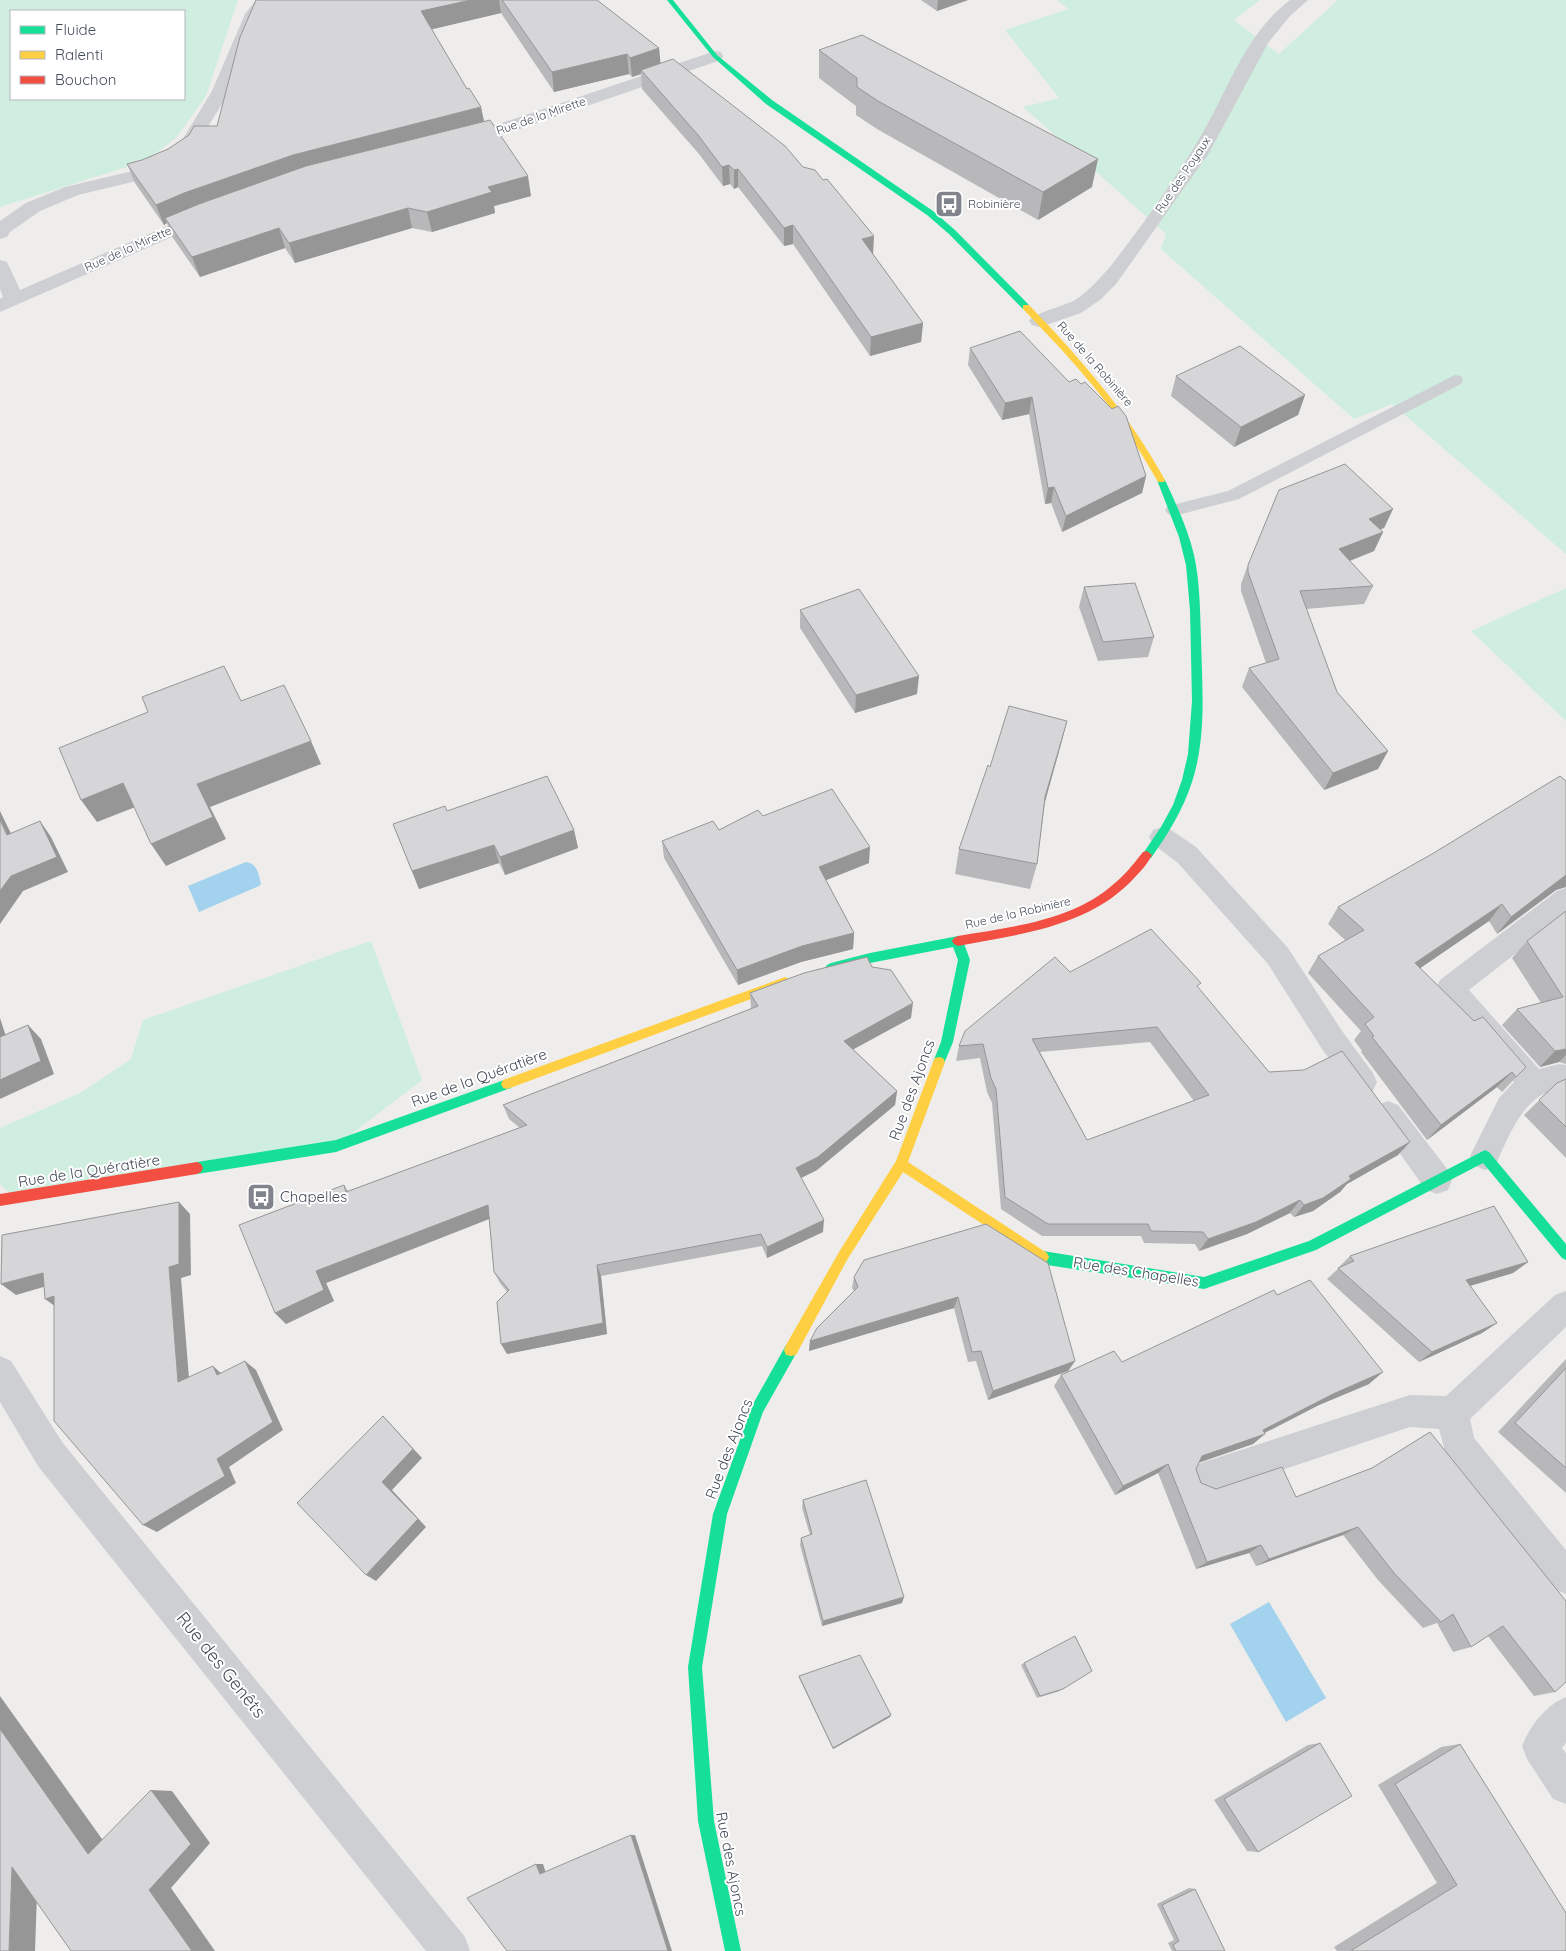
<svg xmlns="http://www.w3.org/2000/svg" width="1566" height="1951" font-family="Quicksand,sans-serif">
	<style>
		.green { fill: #d0eee0; fill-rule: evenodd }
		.water { fill: #a2d2ed }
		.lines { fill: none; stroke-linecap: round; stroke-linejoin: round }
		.lane { fill: #cdcfd2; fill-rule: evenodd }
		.street { fill: #cdcfd2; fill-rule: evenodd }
		.fast { fill: #16e098; fill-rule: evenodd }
		.slow { fill: #ffcf43; fill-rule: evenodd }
		.jam { fill: #f24e42; fill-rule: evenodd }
		.wall { fill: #b8b8ba; fill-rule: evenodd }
		.shaded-wall { fill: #969697 }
		.building { fill: #d6d6d8; stroke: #969697; fill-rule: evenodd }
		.labels { text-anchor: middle; stroke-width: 4; stroke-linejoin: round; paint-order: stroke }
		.far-street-label { font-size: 12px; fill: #444c59; stroke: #fff }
		.far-poi-label { font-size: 12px; fill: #444c59; stroke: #fff; text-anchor: start }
		.street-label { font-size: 15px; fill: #444c59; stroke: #fff }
		.poi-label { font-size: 15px; fill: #444c59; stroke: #fff; text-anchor: start }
		.near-street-label { font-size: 18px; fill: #444c59; stroke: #fff }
	</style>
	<rect width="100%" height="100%" fill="#eeedec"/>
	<!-- green -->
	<path class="green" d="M 0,0 L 238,0 L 206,96 L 177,137 L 146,161 L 0,207 ZM 11,11 L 184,11 L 184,99 L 11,99 Z
		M 1057,0 L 1260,0 L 1234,20 L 1279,54 L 1338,0 L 1566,0 L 1566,554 L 1392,404 L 1354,419 L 1161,249 L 1166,234 L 1023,107 L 1059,98 L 1005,30 L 1068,9 Z
		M 1566,588 L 1566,721 L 1471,631 Z
		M 371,941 L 422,1080 L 336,1146 L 15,1199 L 0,1184 L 0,1128 L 80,1093 L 131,1059 L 143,1020 Z"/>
	<!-- water -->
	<path class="water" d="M 246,862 C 257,863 259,875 261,884 L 259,886 L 199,912 L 188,886 Z
		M 1269,1602 L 1326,1698 L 1286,1722 L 1230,1624 Z"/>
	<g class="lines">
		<!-- lane -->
		<path class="lane" d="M 1455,375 L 1461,376 L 1463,380 L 1461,384 L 1239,499 L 1174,516 L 1168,514 L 1165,510 L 1168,506 L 1228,491 Z"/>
		<!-- street -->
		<path class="street" d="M 256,0 L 272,0 L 261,15 L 230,91 L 191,154 L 174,167 L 149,178 L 78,195 L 40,211 L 10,232 L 7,237 L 0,239 L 0,221 L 26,203 L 65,187 L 137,170 L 162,159 L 178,147 L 212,91 L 245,14 Z
			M 1290,0 L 1308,0 L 1290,16 L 1268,43 L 1209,153 L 1116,284 L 1100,300 L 1081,313 L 1046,325 L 1039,327 L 1032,325 L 1029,321 C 1034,313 1064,306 1075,300 C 1089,291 1099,279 1110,267 C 1141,227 1173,183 1199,139 C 1228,91 1244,35 1290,0 Z
			M 715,51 L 721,52 L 723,56 L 721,60 L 496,137 L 461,145 L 455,144 L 452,140 L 455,136 L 484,129 Z
			M 204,210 L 211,212 L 213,216 L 211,220 L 0,312 L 0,299 L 3,297 L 0,289 L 0,260 L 7,262 L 20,290 Z
			M 1162,827 L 1171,830 L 1196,847 L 1288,948 L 1342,1031 L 1373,1073 L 1377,1082 L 1373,1091 L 1363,1095 L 1353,1091 L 1322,1049 L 1268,964 L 1178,863 L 1153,844 L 1149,837 L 1153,830 Z
			M 1566,888 L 1566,914 L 1469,990 L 1539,1069 L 1559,1064 L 1566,1065 L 1566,1091 C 1526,1085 1509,1137 1495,1166 L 1485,1170 L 1475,1166 L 1470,1156 L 1499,1098 L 1514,1082 L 1440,996 L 1436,988 L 1440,980 L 1557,891 Z
			M 1388,1101 L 1398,1105 L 1448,1170 L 1452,1180 L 1448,1190 L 1437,1194 L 1426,1190 L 1378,1123 L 1373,1114 L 1378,1105 Z
			M 1566,1291 L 1566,1327 L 1470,1419 L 1474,1438 L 1566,1550 L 1566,1594 L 1554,1589 L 1447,1458 L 1439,1429 L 1410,1427 L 1204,1496 L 1192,1491 L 1187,1479 L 1192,1467 L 1204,1462 L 1410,1395 L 1446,1396 L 1555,1295 Z
			M 0,1356 L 11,1361 L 62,1442 L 465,1937 L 470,1951 L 426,1951 L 38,1466 L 0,1402 Z
			M 1566,1697 L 1566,1743 L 1562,1748 L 1566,1753 L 1566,1804 L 1553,1799 L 1527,1759 L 1522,1746 C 1530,1726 1546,1705 1566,1697 Z"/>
		<!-- fast -->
		<path class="fast" d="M 667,0 L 673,0 L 717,55 L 772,100 L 933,211 L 955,230 L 1029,305 L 1029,309 L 1023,309 L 949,234 L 927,215 L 766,104 L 713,57 Z
			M 1161,477 L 1165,480 C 1176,504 1188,529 1194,555 C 1200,582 1200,610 1201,638 C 1202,685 1207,736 1192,782 C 1183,810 1168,834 1151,858 L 1147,859 L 1142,855 L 1161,827 L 1173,805 L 1182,780 L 1188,754 L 1192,701 L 1190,610 L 1186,565 L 1179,537 L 1157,480 Z
			M 958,936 L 962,938 L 970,960 L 953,1042 L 943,1066 L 939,1067 L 935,1066 L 933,1062 L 941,1042 L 958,960 L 953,947 L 870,963 L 831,973 L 827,971 L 825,968 L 827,965 L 831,963 L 870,953 Z
			M 507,1079 L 511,1080 L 513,1084 L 511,1088 L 336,1152 L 197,1174 L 193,1172 L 191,1168 L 193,1164 L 197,1162 L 336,1140 Z
			M 1485,1150 L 1489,1152 L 1566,1244 L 1566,1260 L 1562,1258 L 1483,1163 L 1316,1250 L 1204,1289 L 1047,1265 L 1039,1261 L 1037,1257 L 1039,1253 L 1043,1251 L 1204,1277 L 1309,1241 Z
			M 791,1344 L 796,1345 L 798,1350 L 763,1412 L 727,1514 L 702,1667 L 714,1821 L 741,1951 L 725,1951 L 698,1821 L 688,1667 L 713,1514 L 753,1404 L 786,1345 Z"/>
		<!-- slow -->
		<path class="slow" d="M 1023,305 L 1029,305 C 1081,359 1129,414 1165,480 L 1164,482 L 1158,482 C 1149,467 1140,451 1130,436 C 1100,389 1061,349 1023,309 Z
			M 785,977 L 789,979 L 791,982 L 789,985 L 507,1089 L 503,1088 L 501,1084 L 503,1080 Z
			M 939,1057 L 943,1058 L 945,1062 L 908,1162 L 1047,1253 L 1049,1257 L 1047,1261 L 1043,1263 L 1039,1261 L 903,1172 L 847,1260 L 796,1355 L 791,1356 L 786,1355 L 784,1350 L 786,1345 L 839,1252 L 896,1161 L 933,1062 L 935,1058 Z"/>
		<!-- jam -->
		<path class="jam" d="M 1147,851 L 1152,855 C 1148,863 1142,870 1136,876 C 1091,927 1020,934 958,946 L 954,944 L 952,941 L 954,938 L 958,936 C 1009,927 1067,922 1109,888 C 1122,878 1133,865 1143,852 Z
			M 197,1162 L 201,1164 L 203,1168 L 201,1172 L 197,1174 L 0,1206 L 0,1194 Z"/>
	</g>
	<!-- wall -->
	<path class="wall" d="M 256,0 L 597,0 L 659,48 L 660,64 L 873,255 L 923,323 L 921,342 L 870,356 L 793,244 L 784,246 L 738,187 L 734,189 L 730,184 L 723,186 L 699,154 L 642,89 L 641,74 L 632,77 L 629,74 L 554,92 L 501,13 L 431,29 L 467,89 L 481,107 L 484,121 L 531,196 L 494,206 L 495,213 L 432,232 L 412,228 L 295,263 L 285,248 L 200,277 L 173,238 L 167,223 L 164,225 L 135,183 L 127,164 L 142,160 L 168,149 L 217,126 Z
		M 921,0 L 968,0 L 937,11 Z
		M 819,50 L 1092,187 L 1038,220 L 877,129 L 856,115 L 856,106 L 819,78 Z
		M 970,348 L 1146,476 L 1142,493 L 1062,532 L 1051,503 L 1045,504 L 1029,414 L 1002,420 L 968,365 Z
		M 1176,376 L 1305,395 L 1298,415 L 1234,447 L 1171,396 Z
		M 1393,509 L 1384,528 L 1380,529 L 1383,532 L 1374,551 L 1350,561 L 1373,586 L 1364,604 L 1306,609 L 1337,692 L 1388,751 L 1378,769 L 1324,790 L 1242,687 L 1249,668 L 1266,663 L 1241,591 L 1241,584 L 1248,565 Z
		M 1084,587 L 1154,637 L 1148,657 L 1098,661 L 1079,607 Z
		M 800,610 L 917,694 L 855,713 L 800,628 Z
		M 1067,721 L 1045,802 L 1037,864 L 1030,889 L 955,874 L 959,849 L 990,767 Z
		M 1566,781 L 1566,887 L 1556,890 L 1497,934 L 1489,921 L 1420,968 L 1474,1021 L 1526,1067 L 1502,1092 L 1497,1087 L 1427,1140 L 1361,1052 L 1362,1051 L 1354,1040 L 1361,1031 L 1308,973 L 1318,956 L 1346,941 L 1328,924 L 1338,907 Z
		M 447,811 L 574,830 L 578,848 L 505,875 L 499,863 L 419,889 L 393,824 Z
		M 763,816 L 869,863 L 826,880 L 854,933 L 853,949 L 801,962 L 738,985 L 664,858 L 662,841 L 719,830 Z
		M 1566,911 L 1566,1064 L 1559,1062 L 1540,1067 L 1502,1025 L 1517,1009 L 1541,1003 L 1512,958 L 1527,941 Z
		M 872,967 L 911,1018 L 853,1049 L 897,1091 L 895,1105 L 817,1170 L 801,1178 L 823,1232 L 767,1258 L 762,1246 L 601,1276 L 607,1334 L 507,1354 L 507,1292 L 500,1283 L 494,1272 L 489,1219 L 326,1283 L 334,1301 L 286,1324 L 275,1313 L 344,1185 L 348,1191 L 520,1128 L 509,1119 L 503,1105 L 751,1009 L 750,993 Z
		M 1070,972 L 1198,988 L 1269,1072 L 1398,1155 L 1347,1184 L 1340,1192 L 1313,1211 L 1294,1217 L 1290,1213 L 1247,1234 L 1199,1251 L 1195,1244 L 1144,1243 L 1141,1236 L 1042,1236 L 1001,1209 L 992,1103 L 987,1092 L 980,1058 L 956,1061 L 959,1046 ZM 1150,1042 L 1194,1101 L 1087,1140 L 1040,1052 Z
		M 1566,1079 L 1566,1158 L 1524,1115 L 1557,1083 Z
		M 986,1224 L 1075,1361 L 1068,1371 L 988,1400 L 976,1361 L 968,1362 L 954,1308 L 809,1351 L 810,1341 L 854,1291 L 852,1288 L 854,1277 Z
		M 1350,1256 L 1528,1262 L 1513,1273 L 1470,1286 L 1497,1323 L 1482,1333 L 1419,1362 L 1327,1279 L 1339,1268 L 1339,1267 Z
		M 1277,1295 L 1369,1384 L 1319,1405 L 1265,1433 L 1253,1444 L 1199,1463 L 1196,1469 L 1201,1483 L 1216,1489 L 1296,1497 L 1372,1468 L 1430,1432 L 1555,1692 L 1534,1696 L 1488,1636 L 1471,1647 L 1453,1652 L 1437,1623 L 1423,1628 L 1378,1580 L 1343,1535 L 1256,1566 L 1249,1553 L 1196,1569 L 1158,1473 L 1115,1495 L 1054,1386 L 1061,1375 L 1122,1362 Z
		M 1566,1359 L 1566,1493 L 1498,1432 Z
		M 803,1500 L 902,1603 L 822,1626 L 800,1545 L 801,1538 L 810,1535 L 802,1508 Z
		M 1024,1663 L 1060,1691 L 1037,1698 L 1021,1665 Z
		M 799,1676 L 890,1717 L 833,1749 L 799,1678 Z
		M 1320,1743 L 1258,1852 L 1247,1851 L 1214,1800 L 1308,1745 Z
		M 1460,1744 L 1566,1951 L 1337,1951 L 1334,1947 L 1437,1883 L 1378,1785 L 1441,1747 Z
		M 1189,1888 L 1195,1889 L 1225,1951 L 1172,1951 L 1168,1943 L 1174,1940 L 1157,1904 Z"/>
	<!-- shaded-wall -->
	<path class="shaded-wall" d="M 471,0 L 499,0 L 501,13 L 425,31 L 421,11 Z
		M 938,0 L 968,0 L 937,11 Z
		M 659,48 L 661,67 L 641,70 L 641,74 L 632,77 L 630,58 Z
		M 627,54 L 629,74 L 554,92 L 552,72 Z
		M 481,107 L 485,127 L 165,218 L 167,223 L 164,225 L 156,205 L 184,193 L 293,155 Z
		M 1098,159 L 1092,187 L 1038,220 L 1043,192 Z
		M 729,165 L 730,184 L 723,186 L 722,167 Z
		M 738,169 L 738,187 L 734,189 L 734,170 Z
		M 528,176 L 531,196 L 494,206 L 495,213 L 432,232 L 427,212 L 488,187 Z
		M 408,208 L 412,228 L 295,263 L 289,243 Z
		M 793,225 L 793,244 L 784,246 L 784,228 Z
		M 279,228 L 285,248 L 200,277 L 192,257 Z
		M 874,236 L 873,255 L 862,239 Z
		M 923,323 L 921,342 L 870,356 L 871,337 Z
		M 1305,395 L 1298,415 L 1234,447 L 1241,427 Z
		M 1032,397 L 1029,414 L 1002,420 L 1005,403 Z
		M 1146,476 L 1142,493 L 1062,532 L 1066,516 Z
		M 1054,487 L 1051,503 L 1045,504 L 1048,488 Z
		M 1393,509 L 1384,528 L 1360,538 L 1369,519 Z
		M 1383,532 L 1374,551 L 1331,568 L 1339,549 Z
		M 919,676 L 917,694 L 855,713 L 856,695 Z
		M 1067,721 L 1060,748 L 1039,823 L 1045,797 Z
		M 311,741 L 321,764 L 210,807 L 226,839 L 166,866 L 151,844 L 197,784 Z
		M 1388,751 L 1378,769 L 1324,790 L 1333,773 Z
		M 123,783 L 138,806 L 97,822 L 81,800 Z
		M 0,811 L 19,850 L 7,835 L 0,820 Z
		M 40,821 L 51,837 L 68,872 L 23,891 L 0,924 L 0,891 Z
		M 574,830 L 578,848 L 505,875 L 500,857 Z
		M 494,845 L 499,863 L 419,889 L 412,871 Z
		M 870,847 L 869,863 L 819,883 L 819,867 Z
		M 1566,875 L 1566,887 L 1556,890 L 1497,934 L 1511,917 Z
		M 1502,904 L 1489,921 L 1403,980 L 1415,963 Z
		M 854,933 L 853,949 L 801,962 L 738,985 L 737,970 L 802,946 Z
		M 913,1003 L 911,1018 L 843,1055 L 844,1041 Z
		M 0,1018 L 11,1052 L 0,1041 Z
		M 28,1025 L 41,1039 L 54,1074 L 0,1099 L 0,1080 Z
		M 1566,1049 L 1566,1055 L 1559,1062 L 1540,1067 L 1555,1051 Z
		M 1512,1072 L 1497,1087 L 1427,1140 L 1441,1125 Z
		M 897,1091 L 895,1105 L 817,1170 L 795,1181 L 796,1168 Z
		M 1410,1142 L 1398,1155 L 1347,1184 L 1340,1192 L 1313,1211 L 1294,1217 L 1304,1205 L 1349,1176 Z
		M 1300,1200 L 1290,1213 L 1247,1234 L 1199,1251 L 1208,1239 Z
		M 179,1202 L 190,1214 L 191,1275 L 181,1278 L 190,1391 L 178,1382 L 169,1267 Z
		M 488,1205 L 494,1217 L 326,1283 L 334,1301 L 286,1324 L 275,1313 L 316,1271 Z
		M 824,1220 L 823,1232 L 767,1258 L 767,1247 Z
		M 1528,1262 L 1513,1273 L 1453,1291 L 1466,1280 Z
		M 597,1265 L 601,1276 L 607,1334 L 507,1354 L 501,1344 Z
		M 43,1273 L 57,1283 L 16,1295 L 1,1284 Z
		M 54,1296 L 59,1309 L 45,1299 Z
		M 958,1297 L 954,1308 L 809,1351 L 810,1341 Z
		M 1497,1323 L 1482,1333 L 1419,1362 L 1432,1352 Z
		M 245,1361 L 256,1370 L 283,1430 L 229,1467 L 236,1483 L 157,1532 L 143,1525 L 217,1459 Z
		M 1075,1361 L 1068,1371 L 988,1400 L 993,1391 Z
		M 213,1366 L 224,1376 L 217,1375 Z
		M 1383,1372 L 1369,1384 L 1319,1405 L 1254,1438 L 1265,1434 L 1253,1444 L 1191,1465 L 1202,1456 L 1263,1430 L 1333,1394 Z
		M 383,1416 L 422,1458 L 392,1490 L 426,1527 L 376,1581 L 366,1575 L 382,1482 Z
		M 1168,1464 L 1158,1473 L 1115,1495 L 1123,1486 Z
		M 1358,1527 L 1343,1535 L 1256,1566 L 1269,1559 Z
		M 1261,1545 L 1249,1553 L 1196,1569 L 1207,1562 Z
		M 904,1597 L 902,1603 L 822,1626 L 823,1621 Z
		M 0,1696 L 112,1853 L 88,1854 L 0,1729 Z
		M 891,1715 L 890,1717 L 833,1749 L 833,1748 Z
		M 151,1790 L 172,1791 L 210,1843 L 171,1888 L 215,1951 L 192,1951 L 149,1890 Z
		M 631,1835 L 635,1835 L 672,1951 L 668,1951 Z
		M 536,1864 L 543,1864 L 546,1873 L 540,1874 Z
		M 38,1866 L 35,1951 L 9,1951 L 12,1867 Z"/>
	<!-- building -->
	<path class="building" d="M 256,0 L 471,0 L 421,11 L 467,89 L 469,88 L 481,107 L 293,155 L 184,193 L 156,205 L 127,164 L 142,160 L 168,149 L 189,135 L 194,126 L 217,126 L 240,37 Z
		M 502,0 L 597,0 L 659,48 L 630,58 L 627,54 L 552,72 Z
		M 862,35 L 1098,159 L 1043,192 L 878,101 L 857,87 L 857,78 L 819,50 Z
		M 673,59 L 785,146 L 803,167 L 815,170 L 823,180 L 827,179 L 874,236 L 862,239 L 923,323 L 871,337 L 793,225 L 784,228 L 738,169 L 734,170 L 729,165 L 722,167 L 698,135 L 641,70 Z
		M 490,120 L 528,176 L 488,187 L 492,192 L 427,212 L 408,208 L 289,243 L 279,228 L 192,257 L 165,218 L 199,204 L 306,166 Z
		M 1020,331 L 1069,382 L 1076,379 L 1081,384 L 1085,382 L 1112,409 L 1118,406 L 1126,416 L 1146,476 L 1066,516 L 1054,487 L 1048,488 L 1032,397 L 1005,403 L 970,348 Z
		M 1240,346 L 1305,395 L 1241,427 L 1176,376 Z
		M 1345,464 L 1393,509 L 1369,519 L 1383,532 L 1339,549 L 1373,586 L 1300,591 L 1337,692 L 1388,751 L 1333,773 L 1249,668 L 1279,659 L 1248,572 L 1248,565 L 1279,490 Z
		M 1135,583 L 1154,637 L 1103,642 L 1084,587 Z
		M 859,589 L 919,676 L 856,695 L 800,610 Z
		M 224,666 L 241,701 L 284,685 L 311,741 L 197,784 L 213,817 L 151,844 L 123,783 L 81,800 L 59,748 L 148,712 L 142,697 Z
		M 1009,706 L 1067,721 L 1045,797 L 1037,864 L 959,849 L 988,765 L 990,767 Z
		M 547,776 L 574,830 L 500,857 L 494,845 L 412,871 L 393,824 L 445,806 L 447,811 Z
		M 1560,776 L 1566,781 L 1566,875 L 1511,917 L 1502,904 L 1415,963 L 1474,1021 L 1483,1017 L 1526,1067 L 1516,1077 L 1512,1072 L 1441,1125 L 1372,1037 L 1374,1036 L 1365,1024 L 1374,1017 L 1318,956 L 1364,930 L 1338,907 L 1432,854 Z
		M 832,789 L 870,847 L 819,867 L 854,933 L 802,946 L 737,970 L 662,841 L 713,821 L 719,830 L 758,810 L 763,816 Z
		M 0,820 L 7,835 L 40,821 L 57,857 L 11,876 L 0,891 Z
		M 1566,911 L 1566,1049 L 1555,1051 L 1517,1009 L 1563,997 L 1527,941 Z
		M 1151,929 L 1201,983 L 1197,986 L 1269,1072 L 1304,1070 L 1342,1051 L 1410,1142 L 1349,1176 L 1351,1179 L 1323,1198 L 1304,1205 L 1300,1200 L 1256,1222 L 1208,1239 L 1203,1232 L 1151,1231 L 1148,1224 L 1048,1224 L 1005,1197 L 996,1089 L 991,1078 L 983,1044 L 959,1046 L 965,1031 L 1055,957 L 1070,972 ZM 1157,1027 L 1209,1095 L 1087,1140 L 1032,1039 Z
		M 867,957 L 872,967 L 891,970 L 913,1003 L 844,1041 L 897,1091 L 818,1157 L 796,1168 L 824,1220 L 767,1247 L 761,1234 L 597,1265 L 603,1323 L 501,1344 L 497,1302 L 509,1290 L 494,1272 L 488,1205 L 316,1271 L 324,1290 L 275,1313 L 239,1225 L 344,1185 L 346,1192 L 527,1125 L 503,1105 L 758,1006 L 750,993 L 804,973 Z
		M 28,1025 L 41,1061 L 0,1080 L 0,1037 Z
		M 1566,1079 L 1566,1127 L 1539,1100 L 1557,1083 Z
		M 179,1202 L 179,1264 L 169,1267 L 178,1382 L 213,1366 L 217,1375 L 245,1361 L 273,1422 L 217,1459 L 225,1476 L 143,1525 L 54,1421 L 54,1296 L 45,1299 L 43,1273 L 1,1284 L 2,1235 Z
		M 1494,1206 L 1528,1262 L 1466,1280 L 1497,1323 L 1432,1352 L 1338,1268 L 1354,1261 L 1350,1256 Z
		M 986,1224 L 1048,1263 L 1075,1361 L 993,1391 L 981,1351 L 972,1352 L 958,1297 L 810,1341 L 817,1328 L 858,1287 L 854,1277 L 864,1260 Z
		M 1310,1280 L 1383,1372 L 1333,1394 L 1263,1430 L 1265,1434 L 1202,1456 L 1196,1469 L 1201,1483 L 1216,1489 L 1282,1467 L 1296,1497 L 1372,1468 L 1430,1432 L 1566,1601 L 1566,1682 L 1555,1692 L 1503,1626 L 1471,1647 L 1453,1614 L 1441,1622 L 1394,1573 L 1358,1527 L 1269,1559 L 1261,1545 L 1207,1562 L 1168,1464 L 1123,1486 L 1061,1375 L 1114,1351 L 1122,1362 L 1274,1290 L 1277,1295 Z
		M 1566,1368 L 1566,1468 L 1515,1423 Z
		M 383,1416 L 413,1449 L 382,1482 L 418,1519 L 366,1575 L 297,1503 Z
		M 866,1480 L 904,1597 L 823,1621 L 801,1538 L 812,1534 L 803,1500 Z
		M 1075,1636 L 1092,1671 L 1063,1689 L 1040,1696 L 1024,1663 Z
		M 860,1655 L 891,1715 L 833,1748 L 799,1676 Z
		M 0,1729 L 88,1854 L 151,1790 L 191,1844 L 149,1890 L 192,1951 L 71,1951 L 12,1867 L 9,1951 L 0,1951 Z
		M 1320,1743 L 1352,1796 L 1258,1852 L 1224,1799 Z
		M 1460,1744 L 1566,1913 L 1566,1951 L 1352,1951 L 1352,1950 L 1457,1885 L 1395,1784 Z
		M 631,1835 L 668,1951 L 507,1951 L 467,1898 L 536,1864 L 540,1874 Z
		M 1195,1889 L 1225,1951 L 1176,1951 L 1173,1945 L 1179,1941 L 1162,1905 Z"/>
	<!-- icons -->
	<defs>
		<symbol id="bus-square" viewBox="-11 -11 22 22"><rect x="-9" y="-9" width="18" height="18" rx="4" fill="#80848c" stroke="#fff"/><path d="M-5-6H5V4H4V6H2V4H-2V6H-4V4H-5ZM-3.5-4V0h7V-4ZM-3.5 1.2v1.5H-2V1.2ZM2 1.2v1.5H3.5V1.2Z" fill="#fff"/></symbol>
	</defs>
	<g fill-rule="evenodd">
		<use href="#bus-square" x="933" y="188" width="32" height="32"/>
		<use href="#bus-square" x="245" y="1181" width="32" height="32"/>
	</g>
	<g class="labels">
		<!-- far-street labels -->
		<g class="far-street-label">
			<text transform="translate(541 116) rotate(-19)" y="4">Rue de la Mirette</text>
			<text transform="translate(1183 175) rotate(-56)" y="4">Rue des Poyaux</text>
			<text transform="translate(128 249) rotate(-24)" y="4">Rue de la Mirette</text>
			<text transform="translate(1095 364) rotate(49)" y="4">Rue de la Robinière</text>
			<text transform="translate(1018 913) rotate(-13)" y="4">Rue de la Robinière</text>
		</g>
		<!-- far-poi labels -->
		<g class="far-poi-label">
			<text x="968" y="208">Robinière</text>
		</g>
		<!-- street labels -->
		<g class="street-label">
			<text transform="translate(479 1078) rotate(-20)" y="5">Rue de la Quératière</text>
			<text transform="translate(912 1090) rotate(-70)" y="5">Rue des Ajoncs</text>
			<text transform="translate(89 1171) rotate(-9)" y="5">Rue de la Quératière</text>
			<text transform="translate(1136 1272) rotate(9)" y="5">Rue des Chapelles</text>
			<text transform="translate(729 1449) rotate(-69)" y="5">Rue des Ajoncs</text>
			<text transform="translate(731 1864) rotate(79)" y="5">Rue des Ajoncs</text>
		</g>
		<!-- poi labels -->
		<g class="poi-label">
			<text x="280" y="1202">Chapelles</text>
		</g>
		<!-- near-street labels -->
		<g class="near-street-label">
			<text transform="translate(221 1665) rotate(51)" y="6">Rue des Genêts</text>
		</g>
	</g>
	<!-- legend -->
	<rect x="10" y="10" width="175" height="90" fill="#ffffff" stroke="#b4b7bd"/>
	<rect x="20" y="26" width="25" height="8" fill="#16e098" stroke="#b4b7bd"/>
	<text x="55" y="35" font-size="15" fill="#444c59">Fluide</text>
	<rect x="20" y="51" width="25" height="8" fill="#ffcf43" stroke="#b4b7bd"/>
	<text x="55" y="60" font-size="15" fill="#444c59">Ralenti</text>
	<rect x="20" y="76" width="25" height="8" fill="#f24e42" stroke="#b4b7bd"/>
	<text x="55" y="85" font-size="15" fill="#444c59">Bouchon</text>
</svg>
